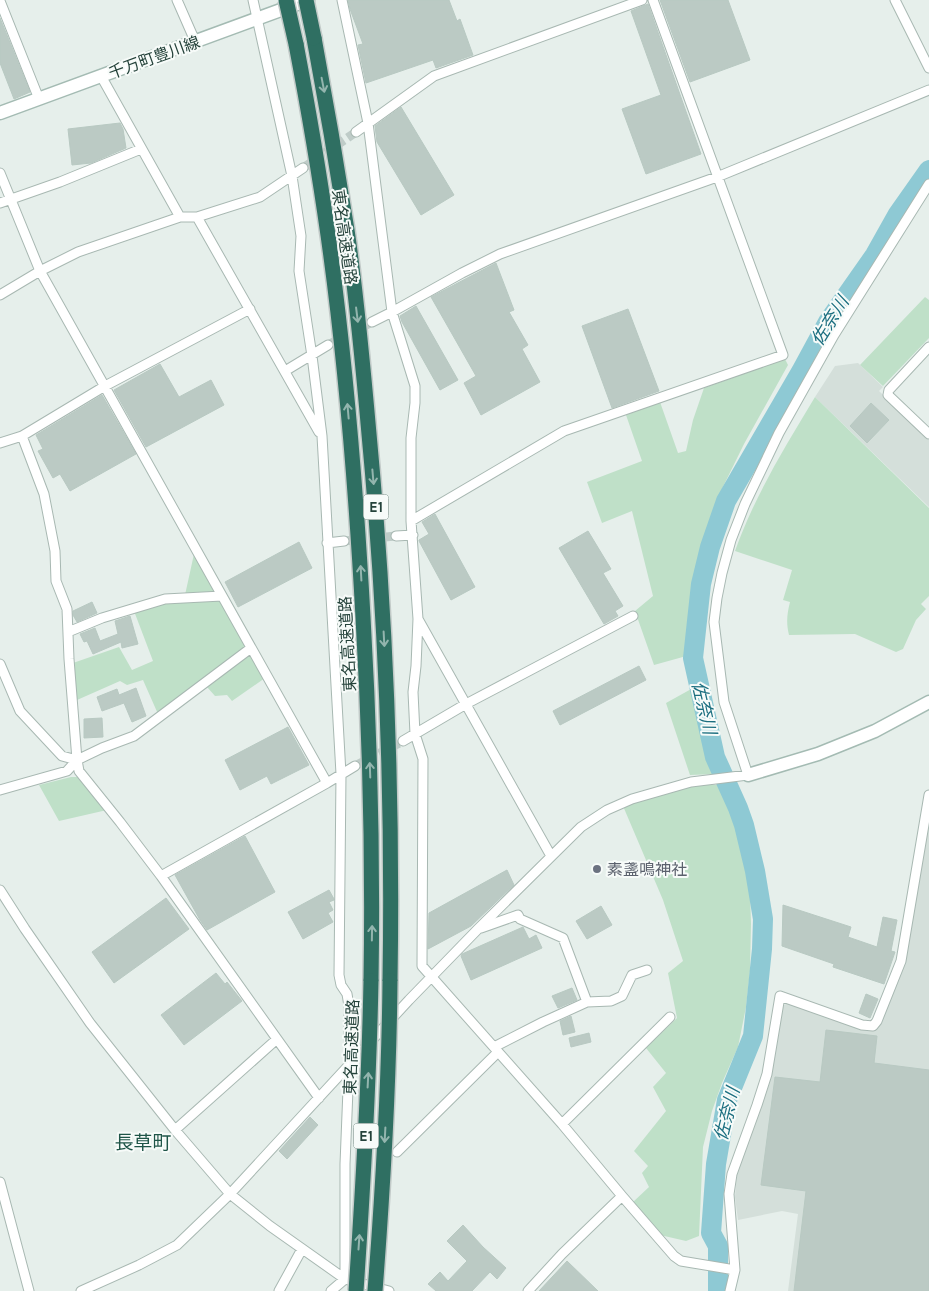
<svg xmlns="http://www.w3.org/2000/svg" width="929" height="1291" font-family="Karla,'Noto Sans JP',sans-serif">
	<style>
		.built { fill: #d4dfda }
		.green { fill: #bfe0c8 }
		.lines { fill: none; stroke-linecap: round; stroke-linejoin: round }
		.river { stroke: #8ec9d4; stroke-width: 20 }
		.building { fill: #bbcac4; stroke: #b8c9c2 }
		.street-tunnel { stroke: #bfccc8; stroke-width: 9; stroke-dasharray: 9 4.5; stroke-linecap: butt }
		.street-casing { stroke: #a8b8b2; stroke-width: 11 }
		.secondary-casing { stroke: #a4bbb3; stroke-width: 15 }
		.highway-casing { stroke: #c2cac8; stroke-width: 18 }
		.street { stroke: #fff; stroke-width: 9 }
		.secondary { stroke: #fff; stroke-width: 12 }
		.highway { stroke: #2f6f62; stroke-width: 15 }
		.highway-bridge-casing { stroke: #c2cac8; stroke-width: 18; stroke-linecap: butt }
		.highway-bridge { stroke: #2f6f62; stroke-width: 15 }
		.oneway { stroke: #93b5ae }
		.worship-dot { fill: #6b7280; stroke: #f7fbf9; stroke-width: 2 }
		.labels { text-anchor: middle; stroke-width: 4; stroke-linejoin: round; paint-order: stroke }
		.shield { fill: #f7fbf9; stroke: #637a73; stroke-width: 1 }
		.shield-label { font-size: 15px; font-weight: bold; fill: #24423a }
		.street-label { font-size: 16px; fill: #24423a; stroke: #f7fbf9 }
		.worship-label { font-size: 16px; fill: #5b616d; stroke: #f7fbf9; text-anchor: start }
		.water-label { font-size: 18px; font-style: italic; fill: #1c6f80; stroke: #f7fbf9 }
		.quarter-label { font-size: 19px; fill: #1f5548; stroke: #f7fbf9 }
	</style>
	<rect width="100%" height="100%" fill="#e6efeb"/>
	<!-- built -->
	<path class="built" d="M 858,363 L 883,387 L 879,391 L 929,440 L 929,507 L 815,397 L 835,366 Z
		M 929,813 L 929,1291 L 788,1291 L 798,1214 L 782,1211 L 738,1220 L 735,1197 L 737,1172 L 782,1006 L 788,1003 L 856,1028 L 869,1031 L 876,1030 L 880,1025 L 904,961 Z"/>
	<!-- green -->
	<path class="green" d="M 925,297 L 929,300 L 929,338 L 883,386 L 860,365 Z
		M 785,359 L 788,365 L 744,444 L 717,499 L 704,542 L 694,588 L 690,655 L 654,665 L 635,611 L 653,596 L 632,511 L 602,523 L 587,482 L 642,461 L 626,415 L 660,402 L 678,453 L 686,451 L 693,420 L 704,388 Z
		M 815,397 L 929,508 L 929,596 L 921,604 L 926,609 L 916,620 L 903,649 L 896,652 L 855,634 L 789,635 C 786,623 787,614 790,602 L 783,600 L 792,570 L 735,551 C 755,495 785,447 815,397 Z
		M 194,554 L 217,594 L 185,595 Z
		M 219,598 L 247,647 L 158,714 L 143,680 L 127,685 L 120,681 L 77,700 L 73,663 L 119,647 L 132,670 L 153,661 L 134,611 L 166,601 Z
		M 251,653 L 265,678 L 232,701 L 227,695 L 215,696 L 207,687 Z
		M 693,688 L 716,774 L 690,775 L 666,703 Z
		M 71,777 L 77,777 L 107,810 L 59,821 L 39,785 Z
		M 692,785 L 720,785 L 731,810 L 743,851 L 750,891 L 751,924 L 750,971 L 746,1007 L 738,1047 L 722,1083 L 712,1111 L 703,1147 L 699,1236 L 686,1241 L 660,1235 L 633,1202 L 649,1187 L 642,1173 L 648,1166 L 634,1151 L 666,1111 L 653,1087 L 666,1073 L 646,1048 L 677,1018 L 668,973 L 683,961 L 663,900 L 623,806 Z"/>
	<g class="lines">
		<!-- river -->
		<path class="river" d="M 718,1291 L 718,1246 L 711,1233 L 716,1164 L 727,1100 L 753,1036 L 762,949 L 763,919 L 755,871 L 744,825 L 738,808 L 715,757 L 693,658 L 701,584 L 710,547 L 726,501 L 802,370 L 828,322 L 875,255 L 898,214 L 929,170"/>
	</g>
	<!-- building -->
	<path class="building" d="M 348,0 L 449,0 L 457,21 L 460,19 L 473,55 L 436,68 L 433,60 L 366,83 L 358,45 L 363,44 L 350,9 Z
		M 660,0 L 728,0 L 750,60 L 690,82 Z
		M 648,4 L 701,154 L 646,174 L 622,109 L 661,95 L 631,11 Z
		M 0,18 L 30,92 L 14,99 L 0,63 Z
		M 401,107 L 454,195 L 421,215 L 377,142 L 375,126 Z
		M 120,123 L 123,129 L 126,148 L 91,163 L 72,165 L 68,129 Z
		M 496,263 L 514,310 L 509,312 L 528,345 L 522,349 L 540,382 L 481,415 L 464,383 L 476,376 L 431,297 Z
		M 416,306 L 458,380 L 440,390 L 402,322 L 400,316 Z
		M 628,309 L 659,391 L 612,408 L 582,326 Z
		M 160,364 L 179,397 L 211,380 L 224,405 L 146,447 L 114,390 Z
		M 102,395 L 136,454 L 70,491 L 60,474 L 53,478 L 38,451 L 43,449 L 36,435 Z
		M 871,403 L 889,420 L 867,443 L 850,426 Z
		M 435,514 L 475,587 L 451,600 L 419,541 L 419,540 L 429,534 L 422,522 Z
		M 588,531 L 611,569 L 603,573 L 623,606 L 615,611 L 618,616 L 604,624 L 559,548 Z
		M 299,542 L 312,568 L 238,607 L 225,582 Z
		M 92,602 L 97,613 L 77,622 L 73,615 L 73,611 Z
		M 130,616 L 138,644 L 122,648 L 121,642 L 93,654 L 87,641 L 84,642 L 80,634 L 95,628 L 100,641 L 118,634 L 115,621 Z
		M 639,666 L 646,680 L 560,725 L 553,711 Z
		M 136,688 L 146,716 L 132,722 L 124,703 L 102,711 L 97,697 L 117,689 L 119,695 Z
		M 102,718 L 103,737 L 84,738 L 84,719 Z
		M 288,727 L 309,765 L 271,784 L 267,776 L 240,790 L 225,760 Z
		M 245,836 L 275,892 L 207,930 L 200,920 L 175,875 Z
		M 507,870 L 514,885 L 471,926 L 428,949 L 429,913 Z
		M 329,890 L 334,899 L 334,900 L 329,902 L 333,910 L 328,913 L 333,922 L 303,939 L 288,912 Z
		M 166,898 L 189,929 L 114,983 L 92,952 Z
		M 783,905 L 851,927 L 848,937 L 877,947 L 883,917 L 897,920 L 891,951 L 895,952 L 884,984 L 833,967 L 834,964 L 782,946 Z
		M 601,906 L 612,925 L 587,939 L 576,921 Z
		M 523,927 L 529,939 L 536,935 L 542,948 L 471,980 L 461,956 L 462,954 Z
		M 216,973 L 225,984 L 227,982 L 242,1001 L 184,1045 L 161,1015 Z
		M 572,988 L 577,1000 L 558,1008 L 552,996 Z
		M 866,994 L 878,999 L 870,1018 L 859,1013 Z
		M 571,1016 L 575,1032 L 563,1035 L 560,1021 Z
		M 826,1030 L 877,1036 L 874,1063 L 929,1070 L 929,1291 L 794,1291 L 806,1191 L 761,1185 L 775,1077 L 820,1082 Z
		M 589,1033 L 591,1042 L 571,1047 L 569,1038 Z
		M 310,1117 L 318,1125 L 287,1159 L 279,1151 Z
		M 463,1225 L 483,1247 L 506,1268 L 497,1279 L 490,1272 L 472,1291 L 436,1291 L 428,1284 L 440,1272 L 448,1281 L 467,1261 L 447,1241 Z
		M 567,1261 L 598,1291 L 539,1291 Z"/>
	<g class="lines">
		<!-- street-tunnel -->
		<path class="street-tunnel" d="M 303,168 L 356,132
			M 328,345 L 372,322
			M 344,541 L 396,536
			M 355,766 L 403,741"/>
		<defs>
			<path id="street" d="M 177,0 L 195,41
				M 253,0 L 292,176 L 301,236 L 299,271 L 312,356 L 322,436 L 341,774 L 339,975 L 341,985 L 347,994 L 349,1006 L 349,1064 L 345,1164 L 345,1279 L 331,1291
				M 342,0 L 368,123 L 392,312 L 415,386 L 415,403 L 411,438 L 411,521 L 418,619 L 416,666 L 413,692 L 415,734 L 423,759 L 422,966 L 562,1124 L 622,1196 L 674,1256 L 681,1261 L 735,1270
				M 895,0 L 929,68
				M 0,1 L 39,99
				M 101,76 L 180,217
				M 356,132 L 434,76 L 642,0
				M 0,173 L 40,271 L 327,783
				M 0,203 L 60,182 L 141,149
				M 197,217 L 319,432
				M 0,295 L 40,271 L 78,252 L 180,217 L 197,217 L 260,197 L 303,168
				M 372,322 L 392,312 L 462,273 L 500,254 L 717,177 L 929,90
				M 929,347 L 889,390 L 888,395 L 929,434
				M 285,371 L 328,345
				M 22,436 L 44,494 L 55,551 L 56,581 L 67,609 L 69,659 L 77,760 L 79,771 L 120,822 L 161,876 L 319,1098
				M 0,443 L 22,436 L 105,386 L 250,309
				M 411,521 L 564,431 L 783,355 L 653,0
				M 396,536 L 413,535
				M 327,543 L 344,541
				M 418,619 L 551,856
				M 68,632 L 102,618 L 165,599 L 222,596
				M 0,664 L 20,711 L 62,756 L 77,760
				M 403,741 L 466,704 L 633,616
				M 0,790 L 67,771 L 77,760 L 102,748 L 134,736 L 251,648
				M 161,876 L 327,783 L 355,766
				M 0,890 L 25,929 L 90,1023 L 175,1130 L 230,1194 L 270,1226 L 345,1279 L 389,1291
				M 481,928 L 518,915 L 520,919 L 563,938 L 587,1002
				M 494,1047 L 543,1022 L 587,1002 L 611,1001 L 622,996 L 632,975 L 647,970
				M 562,1124 L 670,1017
				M 175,1130 L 277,1039
				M 397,1152 L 498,1052
				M 0,1182 L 29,1291
				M 81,1291 L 139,1265 L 177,1245 L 230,1194 L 409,1000 L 478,929 L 581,827 L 607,810 L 632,799 L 691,782 L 748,775 L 724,702 L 714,622 L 717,598 L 722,573 L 731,540 L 745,504 L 779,433 L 834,335 L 929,184
				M 279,1291 L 302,1249
				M 528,1291 L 562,1254 L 622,1196
				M 730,1291 L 735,1270 L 729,1194 L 732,1174 L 757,1105 L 767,1074 L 780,996 L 862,1025 L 873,1026 L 877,1021 L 901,961 L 929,795"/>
			<path id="secondary" d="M 0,113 L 308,0
				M 748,775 L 818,754 L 875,731 L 929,702"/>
			<path id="highway" d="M 314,38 C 326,102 337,166 347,230 C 357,298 363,366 369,434 C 386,616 393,799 390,981
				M 296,44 C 308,107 319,171 328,235 C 346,362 356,489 363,617 C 370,738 373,860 371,981"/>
		</defs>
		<!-- street casing -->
		<use href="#street" class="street-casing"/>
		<!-- secondary casing -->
		<use href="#secondary" class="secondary-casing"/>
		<!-- highway casing -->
		<use href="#highway" class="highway-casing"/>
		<!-- street -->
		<use href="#street" class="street"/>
		<!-- secondary -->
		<use href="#secondary" class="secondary"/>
		<!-- highway -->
		<use href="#highway" class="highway"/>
		<defs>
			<path id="highway-bridge" d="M 286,0 L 296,44
				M 306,0 L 314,38
				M 356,1291 C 363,1188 369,1085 371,981
				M 375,1291 C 383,1188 389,1085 390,981"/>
		</defs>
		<!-- highway-bridge casing -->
		<use href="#highway-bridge" class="highway-bridge-casing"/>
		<!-- highway-bridge -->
		<use href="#highway-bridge" class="highway-bridge"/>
	</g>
	<!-- one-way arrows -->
	<defs><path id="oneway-shaft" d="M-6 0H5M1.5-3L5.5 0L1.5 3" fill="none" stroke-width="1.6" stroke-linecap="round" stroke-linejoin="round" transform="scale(1.25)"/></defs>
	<g class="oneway">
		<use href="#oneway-shaft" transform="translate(323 85) rotate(79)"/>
		<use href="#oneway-shaft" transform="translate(357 315) rotate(83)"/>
		<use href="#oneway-shaft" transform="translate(348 411) rotate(-95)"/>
		<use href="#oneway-shaft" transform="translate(373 477) rotate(85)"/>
		<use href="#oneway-shaft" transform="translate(361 573) rotate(-93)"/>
		<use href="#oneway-shaft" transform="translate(384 639) rotate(87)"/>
		<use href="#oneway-shaft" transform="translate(370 770) rotate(-92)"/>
		<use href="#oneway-shaft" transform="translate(372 933) rotate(-89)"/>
		<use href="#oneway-shaft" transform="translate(368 1080) rotate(-87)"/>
		<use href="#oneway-shaft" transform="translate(385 1135) rotate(93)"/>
		<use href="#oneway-shaft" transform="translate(359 1242) rotate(-86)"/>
	</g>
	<!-- markers -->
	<circle class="worship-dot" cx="597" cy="869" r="5"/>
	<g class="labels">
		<!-- shield labels -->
		<g class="shield">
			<rect x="363.5" y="494.5" width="25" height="25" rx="4"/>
			<rect x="353.5" y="1123.5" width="25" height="25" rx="4"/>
		</g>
		<g class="shield-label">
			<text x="376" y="512">E1</text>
			<text x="366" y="1141">E1</text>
		</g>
		<!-- street labels -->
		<g class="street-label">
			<text transform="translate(154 57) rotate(-20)" y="6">千万町豊川線</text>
			<text transform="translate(345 237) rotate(82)" y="6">東名高速道路</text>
			<text transform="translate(347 644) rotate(-93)" y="6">東名高速道路</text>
			<text transform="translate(351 1047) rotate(-88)" y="6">東名高速道路</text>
		</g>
		<!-- worship labels -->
		<g class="worship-label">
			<text x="607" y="875">素盞鳴神社</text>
		</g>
		<!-- water labels -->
		<g class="water-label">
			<text transform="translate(830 321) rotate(-58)" y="6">佐奈川</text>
			<text transform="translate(704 708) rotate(77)" y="6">佐奈川</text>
			<text transform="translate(727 1114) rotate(-76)" y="6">佐奈川</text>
		</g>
		<!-- quarter labels -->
		<g class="quarter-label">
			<text x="143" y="1149">長草町</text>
		</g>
	</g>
</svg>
